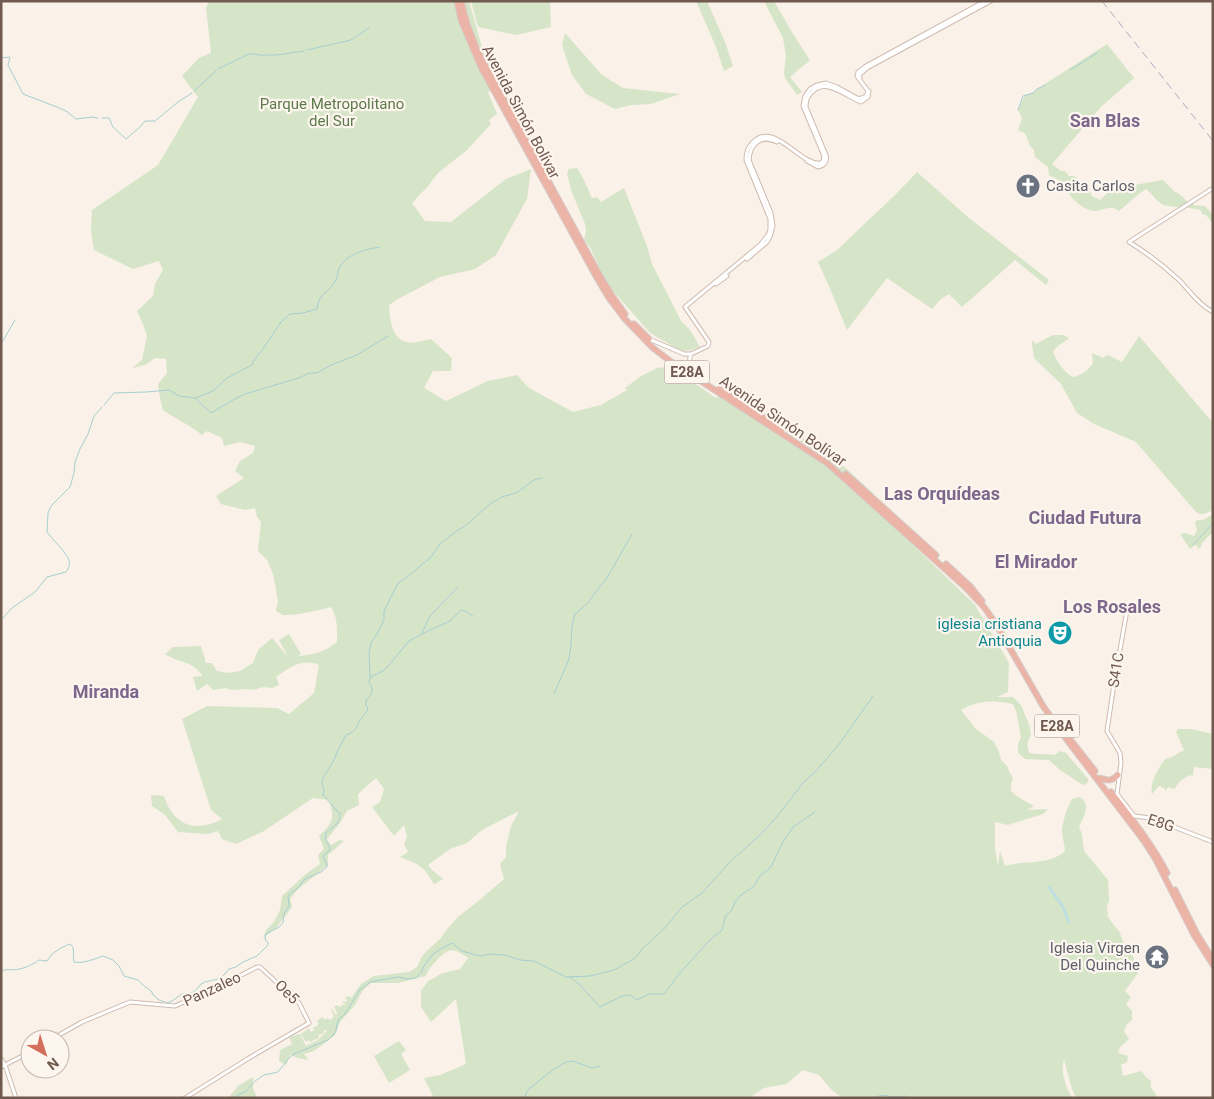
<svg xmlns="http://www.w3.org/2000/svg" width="1214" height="1099" font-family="Roboto,sans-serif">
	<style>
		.green { fill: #d6e5c8 }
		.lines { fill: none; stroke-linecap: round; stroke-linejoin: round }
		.stream { stroke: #a6ced1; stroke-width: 1 }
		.river { stroke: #bfdee1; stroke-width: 3 }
		.secondary-casing { stroke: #cebbb0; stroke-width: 5 }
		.highway-casing { stroke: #d4cdca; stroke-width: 7 }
		.secondary { stroke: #fff; stroke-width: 3 }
		.highway { stroke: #ecb4a7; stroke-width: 5 }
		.rail { stroke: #b4a8c2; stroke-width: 1; stroke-dasharray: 8 5; stroke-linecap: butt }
		.labels { text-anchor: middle; stroke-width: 4.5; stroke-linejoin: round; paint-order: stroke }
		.shield { fill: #fdf6ee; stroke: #9a887f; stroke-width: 1 }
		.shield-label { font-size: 14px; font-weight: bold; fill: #70594f }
		.park-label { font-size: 15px; fill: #5d7a4c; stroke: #fdf6ee }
		.street-label { font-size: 15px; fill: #70594f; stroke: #fdf6ee }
		.worship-label { font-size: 15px; fill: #5b616d; stroke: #fdf6ee; text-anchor: start }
		.culture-label { font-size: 15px; fill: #0d838f; stroke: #fdf6ee; text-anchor: end }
		.quarter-label { font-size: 18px; font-weight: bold; fill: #7d678c; stroke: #fdf6ee }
	</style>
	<rect width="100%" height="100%" fill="#faf1e8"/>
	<!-- green -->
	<path class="green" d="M 209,1 L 469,1 L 494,90 L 488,92 L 497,114 L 489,120 L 491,124 L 467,150 L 438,173 L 428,186 L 412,203 L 425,221 L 451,222 L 506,179 L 531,169 L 527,199 L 496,255 L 475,269 L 440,277 L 398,299 L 389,305 C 390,318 391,339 407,342 C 413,344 425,340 431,339 L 452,358 L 451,371 L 433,371 L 424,388 L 446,401 L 488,381 L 517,375 L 529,388 L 573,412 L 601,405 L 627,390 L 625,388 L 641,376 L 657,368 L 675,366 L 685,374 L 688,379 L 716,398 L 731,389 L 757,411 L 798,436 L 825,449 L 874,494 L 871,501 L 874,507 L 975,605 L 1009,663 L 1008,692 L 997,697 L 1013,697 L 1021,705 L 1029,724 L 1031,735 L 1027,744 L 1029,753 C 1038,755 1046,753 1055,755 L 1060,751 L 1066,753 L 1089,780 L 1086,784 L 1083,785 L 1060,770 L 1049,760 L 1025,759 L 1018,753 L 1018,744 L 1021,737 L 1016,711 L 1013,704 C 995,700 978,700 961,710 L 976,729 L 994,742 L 999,752 L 1001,760 L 1007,766 L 1010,773 L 1013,778 L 1011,783 L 1011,791 C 1017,797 1026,802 1034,806 L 1027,810 L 1048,809 L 1043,814 L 1008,825 L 995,822 L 995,849 L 998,866 L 1000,851 L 1005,866 C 1024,860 1049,866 1065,851 C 1065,845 1062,837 1062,831 C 1062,822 1068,806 1072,799 L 1080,797 C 1092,805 1083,817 1079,827 L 1082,834 L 1084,851 L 1108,880 L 1109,901 L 1107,906 L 1108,917 L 1113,924 L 1119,931 L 1123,941 L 1132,953 L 1138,973 L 1125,991 L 1131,997 L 1126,1004 L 1132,1011 L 1132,1020 L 1127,1024 L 1124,1031 L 1129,1039 L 1120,1047 L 1118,1053 L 1128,1056 L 1127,1062 L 1121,1065 L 1123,1076 L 1141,1071 L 1146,1077 L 1151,1081 L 1151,1087 L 1158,1098 L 1076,1098 L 1072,1089 L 1064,1059 C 1060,1072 1066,1086 1072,1098 L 987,1098 L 985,1097 L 981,1098 L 842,1098 L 830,1088 L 819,1075 L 803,1070 L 786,1084 L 764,1088 L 749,1098 L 434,1098 L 424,1078 L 440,1075 L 466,1064 L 456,999 L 431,1022 L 421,1007 L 421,991 L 428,981 L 443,973 L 460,969 L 468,958 C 453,948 450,947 437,960 C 432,966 428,969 426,976 L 398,983 L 371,983 L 363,990 L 355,1005 L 340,1022 L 335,1035 L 314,1051 L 304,1054 L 309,1060 L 298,1058 L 290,1055 L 286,1065 L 279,1061 L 280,1050 L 292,1044 L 289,1037 L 300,1034 L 306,1046 L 318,1040 L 327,1031 L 324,1030 L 323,1034 L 320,1034 L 319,1035 L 319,1038 L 310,1042 L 309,1040 L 306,1042 L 301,1034 L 309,1028 L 311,1032 L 314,1030 L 313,1027 L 318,1026 L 317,1025 L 319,1024 L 317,1021 L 322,1017 L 325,1020 L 327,1018 L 331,1020 L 334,1016 L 331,1010 L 332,1009 L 335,1014 L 337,1014 L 337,1012 L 334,1007 L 337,1005 L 340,1007 L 343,1004 L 344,1005 L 345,1003 L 343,1003 L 343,1001 L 346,1002 L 347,1000 L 345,998 L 348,996 L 351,998 L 361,984 L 374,976 L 409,972 L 417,967 L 422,956 L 432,946 L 441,938 L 448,928 L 459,916 L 476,903 L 504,879 L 500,864 L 506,857 L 506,846 L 511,826 L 519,811 L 482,830 L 467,843 L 450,849 L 428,865 L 432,870 L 443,879 L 434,884 C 423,865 420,865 400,857 L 408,852 L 404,844 L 407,836 L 404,825 L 394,836 L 372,807 L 380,802 L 384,789 L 376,778 L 358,794 L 359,805 L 347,811 L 340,823 L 327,839 L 331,845 L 339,840 L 344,841 L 328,855 L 328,865 L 297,890 L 290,899 L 292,907 L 276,928 L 263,938 L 266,930 L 274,922 L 280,910 L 282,896 L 307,873 L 320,864 L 318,855 L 324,849 L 319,836 C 333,822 335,820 329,800 L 313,798 L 264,831 L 236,844 L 222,839 L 218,831 L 208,834 L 178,832 L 165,815 L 152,806 L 151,795 L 164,796 C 166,801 168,807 171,811 C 184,830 203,829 222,819 L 211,810 L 182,719 L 207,706 L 277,708 L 289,714 L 314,693 L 319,665 C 301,658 291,667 276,677 L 279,685 L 272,688 L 263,687 L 254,690 L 245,689 L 232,690 L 225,688 L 213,690 L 207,684 L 197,691 L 193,677 L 203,676 C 198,670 193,665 186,663 C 178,660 173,659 165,654 L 173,647 L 201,646 L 206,663 L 212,663 L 217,671 L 229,673 L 240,671 L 253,663 L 258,650 L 272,638 L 288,657 L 279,640 L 289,634 L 301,654 L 298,656 C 313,655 325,652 337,642 C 337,629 338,618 331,607 C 319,610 295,616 283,615 C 281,614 278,612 276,611 L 278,601 L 273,574 L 267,560 L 258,551 L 261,522 L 257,517 L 255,508 L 245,510 L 221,504 L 216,496 L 244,478 L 235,471 L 240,461 L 253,453 L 255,446 L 240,442 L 224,446 L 222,438 L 207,431 L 202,435 C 190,425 176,419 163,410 L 160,398 L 158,384 L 167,373 L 166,359 L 155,358 L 145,365 L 132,368 L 142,360 L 147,336 L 143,324 L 137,311 L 153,296 L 155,284 L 163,270 L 159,261 L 133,269 L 94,250 L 91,231 L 92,210 L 158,165 L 198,97 L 182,76 L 199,58 L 211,53 L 206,8 Z
		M 471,1 L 550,1 L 551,27 L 516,35 L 478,27 Z
		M 696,1 L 707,1 L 725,42 L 733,66 L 724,71 L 716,47 Z
		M 764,1 L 774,1 L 793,34 L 810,60 L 790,77 L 802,92 L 797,95 L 785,78 L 784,72 L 786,56 L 783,38 Z
		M 565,33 L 602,75 L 623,88 L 680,94 L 651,104 L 631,105 L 615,109 L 586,94 L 572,75 L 562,45 Z
		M 1107,44 L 1134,78 L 1101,107 L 1052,164 L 1061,171 L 1065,171 L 1069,176 L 1074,176 L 1078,179 L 1089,189 L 1092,196 L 1100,200 L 1110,191 L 1116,192 L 1127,190 L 1134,185 L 1163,180 L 1175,192 L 1178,193 L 1190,204 L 1192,203 L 1194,205 L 1205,206 L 1213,215 L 1213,223 L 1210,220 L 1206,215 L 1202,214 C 1202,213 1201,211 1200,210 C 1197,208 1173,207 1168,206 C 1158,205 1154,195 1146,189 C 1136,195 1128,204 1119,211 C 1111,205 1106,209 1097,211 C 1086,212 1073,201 1068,192 L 1062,191 C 1061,180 1059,180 1049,175 L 1048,167 L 1035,157 L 1034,150 L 1030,146 L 1026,135 L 1023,132 L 1018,131 L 1022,118 L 1018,110 L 1025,95 L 1033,93 L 1037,89 Z
		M 577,168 L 583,178 L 592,198 L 597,197 L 601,202 L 624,188 L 647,246 L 652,264 L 681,321 L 691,331 L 700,347 L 691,350 L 683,351 L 676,348 L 650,333 L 614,292 L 604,278 L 591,249 L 584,240 L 586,231 L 585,224 L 571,190 L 567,173 L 569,169 Z
		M 917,172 L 969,218 L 1049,280 L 1046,285 L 1015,260 L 962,307 L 949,294 L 941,299 L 932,309 L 887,278 L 847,330 L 831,291 L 818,262 L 837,250 L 895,195 Z
		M 1053,335 L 1063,335 L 1069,338 C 1064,343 1057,345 1053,352 C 1057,362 1064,372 1073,377 C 1082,375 1088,371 1093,363 L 1092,353 L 1103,358 L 1108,355 L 1122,362 L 1139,336 L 1213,423 L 1213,510 C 1206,513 1203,516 1196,512 L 1136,442 L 1094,424 L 1077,413 L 1061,384 L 1034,358 L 1032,343 L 1033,340 L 1036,344 L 1045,339 Z
		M 1213,514 L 1213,532 L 1202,543 L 1201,547 L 1198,549 L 1197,546 L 1195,545 L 1190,549 L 1180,534 L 1186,533 L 1194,536 L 1197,531 L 1195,521 L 1199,520 L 1203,520 Z
		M 1178,729 L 1192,729 L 1213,734 L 1213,769 L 1194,767 L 1193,775 C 1184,776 1179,782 1174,789 L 1168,787 L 1166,791 L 1164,788 L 1159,786 L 1152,794 C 1149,783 1159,768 1165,759 L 1172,757 L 1184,750 L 1176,732 Z
		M 399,1041 L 406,1050 L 401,1054 L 410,1070 L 389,1083 L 374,1056 Z
		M 253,1077 L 253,1088 L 257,1098 L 228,1098 L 238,1086 Z"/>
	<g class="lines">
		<!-- stream -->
		<path class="stream" d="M 307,50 L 351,40 L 369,28
			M 1,58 L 10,57 L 8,65 L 23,94 L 57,107 L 66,111 L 76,119 L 92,117 L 98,118
			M 1089,58 L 1097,53
			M 218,69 L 249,54 L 255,54 L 259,55 L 276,55 L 304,51
			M 1070,70 L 1088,59
			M 194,91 L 216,71
			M 1018,110 L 1023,96 L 1033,93 L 1037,89 L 1045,85
			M 102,118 L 109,118 L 113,127 L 126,139 L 140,127 L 145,121 L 155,121 L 178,102 L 192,93
			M 1,344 L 15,320
			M 196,398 L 213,391 L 227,378 L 252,365 L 254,360 L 263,349 L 281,322 L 290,314 L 303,313 L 317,309 C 319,293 326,295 334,283 C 338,278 337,274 339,268 C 346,254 366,249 380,247
			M 104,405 L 114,393 L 146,392 L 169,390 L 179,396 L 195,398 L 211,413 L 233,400 L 245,394 L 299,378 L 309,373 L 317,373 L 331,365 L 357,355 L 388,336
			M 1193,545 L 1213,523
			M 1,620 L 12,608 L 35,592 L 47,577 L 66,572 C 69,568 70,564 69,560 C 66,552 52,539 47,532 L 48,513 L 51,506 L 70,487 L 74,473 L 75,462 L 80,449 L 88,434 L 94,416 L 102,407
			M 422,633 L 430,616 L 458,587
			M 370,678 L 369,652 L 371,643 L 377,634 L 384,620 L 384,611 L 398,583 L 406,578 L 431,557 L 440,544 L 455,532 L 465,526 L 490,504 L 502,497 L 518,492 L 534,480 L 542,478
			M 554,694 L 569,659 L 571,645 L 572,626 L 575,614 L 587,604 L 595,593 L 607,578 L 632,534
			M 1,971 C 9,968 12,971 19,969 C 23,969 36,963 39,960 C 41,960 45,961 47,961 C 49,959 50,956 52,954 C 57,950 64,946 70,944 C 76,948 72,956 74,962 C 83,964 94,959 103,956 L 113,960 L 119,966 L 124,976 L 138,980 L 143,985 L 151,991 L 154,996 L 159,1000 L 165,1002
			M 570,977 L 579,984 L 600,1007 L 622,996 L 630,995 L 637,1000 L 649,994 L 664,994 L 679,974 L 709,941 L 722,930 L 726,915 L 732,910 L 735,902 L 740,896 L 754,886 L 760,876 L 771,867 L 783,842 L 793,827 L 815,812
			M 166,1003 L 172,1001 L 182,994 L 191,993 L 195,991 L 201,984 L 205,982 L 218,979 L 223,976 L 229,969 L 236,967 L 243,962 L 257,956 L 268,945 L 268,943 L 265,939 L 266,934 L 279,927 L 283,923 L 284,914 L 289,906 L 288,896 L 291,893 L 298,888 L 305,879 L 321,872 L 327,867 C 327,862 324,860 323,856 L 330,850 C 330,843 323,843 326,833 C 333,826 340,825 340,814 L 323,795 L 324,789 L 322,784 L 322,780 L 334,760 L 338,750 L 346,735 C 355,732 356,729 360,720 C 363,716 366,713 368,709 C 361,697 373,699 372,689 C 372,686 369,684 369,681 L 372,676 L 383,671 L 388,666 L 409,641 L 430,630 L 450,621 L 461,610 L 465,611 L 473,616
			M 234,1098 L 238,1095 L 245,1092 L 255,1081 L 264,1075 L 278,1072 L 289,1058 L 294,1054 L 328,1040 L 333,1035 L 336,1031 L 337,1024 L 339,1019 L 345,1014 L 359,991 L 370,982 L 398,977 L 407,979 L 415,978 L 421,973 L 424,966 L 433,954 L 444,947 L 452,943 L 462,951 L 480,956 L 490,954 L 505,955 L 520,960 L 534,961 L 566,977 L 590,976 L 614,970 L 634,959 L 644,947 L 664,929 L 681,908 L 702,893 L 730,862 L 761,834 L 775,819 L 803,783 L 816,771 L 840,743 L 873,696
			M 525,1098 L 526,1093 L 530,1088 L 554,1069 L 566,1062 L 573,1061 L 592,1068 L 600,1066
			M 874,1098 C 882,1093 888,1097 896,1097 C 897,1097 905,1096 906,1096 L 906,1098"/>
		<!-- river -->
		<path class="river" d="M 1049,887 L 1063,907 L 1069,922"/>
		<defs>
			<path id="secondary" d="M 860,78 L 859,75 L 867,68 L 991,1
				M 807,161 L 818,167 C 824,166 828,161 826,155 L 806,107 C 806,102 807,97 811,93 C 826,76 846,97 861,102 L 868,97 L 869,91
				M 1213,188 L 1129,242 C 1147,253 1163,265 1179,280 C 1190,291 1198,304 1213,312
				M 747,259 L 767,242 L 770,237 L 773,226 L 771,213 L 749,160 C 750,144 761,134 777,142
				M 716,284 L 727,276
				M 649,339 L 684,354 L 691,354 L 708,346 L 709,342 L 685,307 L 760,245 L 768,235 L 770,230 L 770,219 L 746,160 C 746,153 747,148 752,143 C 774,119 801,167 821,163 L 823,161 L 824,156 L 803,106 L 805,96 L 810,89 L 817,85 L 826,83 L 837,87 L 857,98 C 863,99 867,97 868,91 L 857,76 L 858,72 L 866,66 L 985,1
				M 691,354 C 686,364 697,372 703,379
				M 1127,610 L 1114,684 L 1107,731 L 1120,753 L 1121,763 L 1117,794 L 1134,816 L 1151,818 L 1213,842
				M 52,1039 L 82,1022 L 130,1002 L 175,1006 L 226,983 L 257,967 L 260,967 L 299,1003 L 309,1023 L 249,1058 L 185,1098
				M 1,1059 L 5,1065 L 16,1098
				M 1,1067 L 30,1052"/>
			<path id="highway" d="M 457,1 L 461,20 L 481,67 L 597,278 L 609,298 L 624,318 L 653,348 L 670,361 L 827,463 L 966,588 L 984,607 L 996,624 L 1043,706 L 1064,736 L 1144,841 L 1156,860 L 1194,935 L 1213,965
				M 461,1 L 467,24 L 477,50 L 600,276 L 613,297 L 625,314
				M 634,324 L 649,339
				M 719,389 L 782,429
				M 846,474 L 936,555
				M 946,564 L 970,586 L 982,601
				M 1062,729 L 1095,771
				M 1100,778 C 1108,781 1112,781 1118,775
				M 1111,792 C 1131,818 1152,844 1167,873
				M 1175,890 L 1197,934 L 1210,955"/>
		</defs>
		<!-- secondary casing -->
		<use href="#secondary" class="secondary-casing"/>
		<!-- highway casing -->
		<use href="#highway" class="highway-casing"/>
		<!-- secondary -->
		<use href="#secondary" class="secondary"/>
		<!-- highway -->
		<use href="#highway" class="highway"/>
		<!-- rail -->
		<path class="rail" d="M 1102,1 L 1213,141"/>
	</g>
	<!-- icons -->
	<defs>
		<symbol id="church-disc" viewBox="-11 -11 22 22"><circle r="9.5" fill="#6b7280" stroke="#fdf6ee"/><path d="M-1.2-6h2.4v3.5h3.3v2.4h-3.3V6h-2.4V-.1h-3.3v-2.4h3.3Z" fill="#fff"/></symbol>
		<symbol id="theatre-disc" viewBox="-11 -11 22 22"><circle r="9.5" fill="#0f9aa8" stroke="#fdf6ee"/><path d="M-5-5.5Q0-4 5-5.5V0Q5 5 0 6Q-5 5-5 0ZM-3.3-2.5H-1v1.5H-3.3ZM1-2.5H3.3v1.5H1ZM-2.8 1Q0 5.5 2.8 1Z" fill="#fff"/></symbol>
		<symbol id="temple-disc" viewBox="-11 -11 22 22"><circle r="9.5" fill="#6b7280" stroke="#fdf6ee"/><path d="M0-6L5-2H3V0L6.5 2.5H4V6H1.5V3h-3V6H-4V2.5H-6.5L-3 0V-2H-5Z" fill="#fff"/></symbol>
	</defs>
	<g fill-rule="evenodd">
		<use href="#church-disc" x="1014" y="172" width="28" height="28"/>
		<use href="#theatre-disc" x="1046" y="619" width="28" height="28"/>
		<use href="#temple-disc" x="1143" y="943" width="28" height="28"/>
	</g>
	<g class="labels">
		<!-- shield labels -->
		<g class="shield">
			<rect x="664.5" y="360.5" width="45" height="23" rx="4"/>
			<rect x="1034.5" y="714.5" width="45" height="23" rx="4"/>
		</g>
		<g class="shield-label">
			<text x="687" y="377">E28A</text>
			<text x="1057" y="731">E28A</text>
		</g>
		<!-- park labels -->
		<g class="park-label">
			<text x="332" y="109">Parque Metropolitano<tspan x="332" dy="17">del Sur</tspan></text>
		</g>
		<!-- street labels -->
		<g class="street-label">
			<text transform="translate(521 112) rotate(62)" y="5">Avenida Simón Bolívar</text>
			<text transform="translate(783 421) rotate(34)" y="5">Avenida Simón Bolívar</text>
			<text transform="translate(1116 670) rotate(-81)" y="5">S41C</text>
			<text transform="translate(1161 823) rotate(18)" y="5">E8G</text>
			<text transform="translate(212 989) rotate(-25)" y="5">Panzaleo</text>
			<text transform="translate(287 992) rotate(45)" y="5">Oe5</text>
		</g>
		<!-- worship labels -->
		<g class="worship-label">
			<text x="1046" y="191">Casita Carlos</text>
			<text x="1140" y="953" text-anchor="end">Iglesia Virgen<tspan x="1140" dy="17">Del Quinche</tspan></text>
		</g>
		<!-- culture labels -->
		<g class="culture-label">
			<text x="1042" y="629">iglesia cristiana<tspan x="1042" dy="17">Antioquia</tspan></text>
		</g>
		<!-- quarter labels -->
		<g class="quarter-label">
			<text x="1105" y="127">San Blas</text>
			<text x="942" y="500">Las Orquídeas</text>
			<text x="1085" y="524">Ciudad Futura</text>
			<text x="1036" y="568">El Mirador</text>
			<text x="1112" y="613">Los Rosales</text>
			<text x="106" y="698">Miranda</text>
		</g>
	</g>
	<!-- border -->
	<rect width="1214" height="1099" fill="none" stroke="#70594f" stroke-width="5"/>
	<!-- north arrow -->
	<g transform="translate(45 1054) rotate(141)"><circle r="24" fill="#fdf6ee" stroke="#c5b7ae"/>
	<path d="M0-4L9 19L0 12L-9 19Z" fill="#d46f5d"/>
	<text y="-8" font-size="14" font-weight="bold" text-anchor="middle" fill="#70594f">N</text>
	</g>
</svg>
